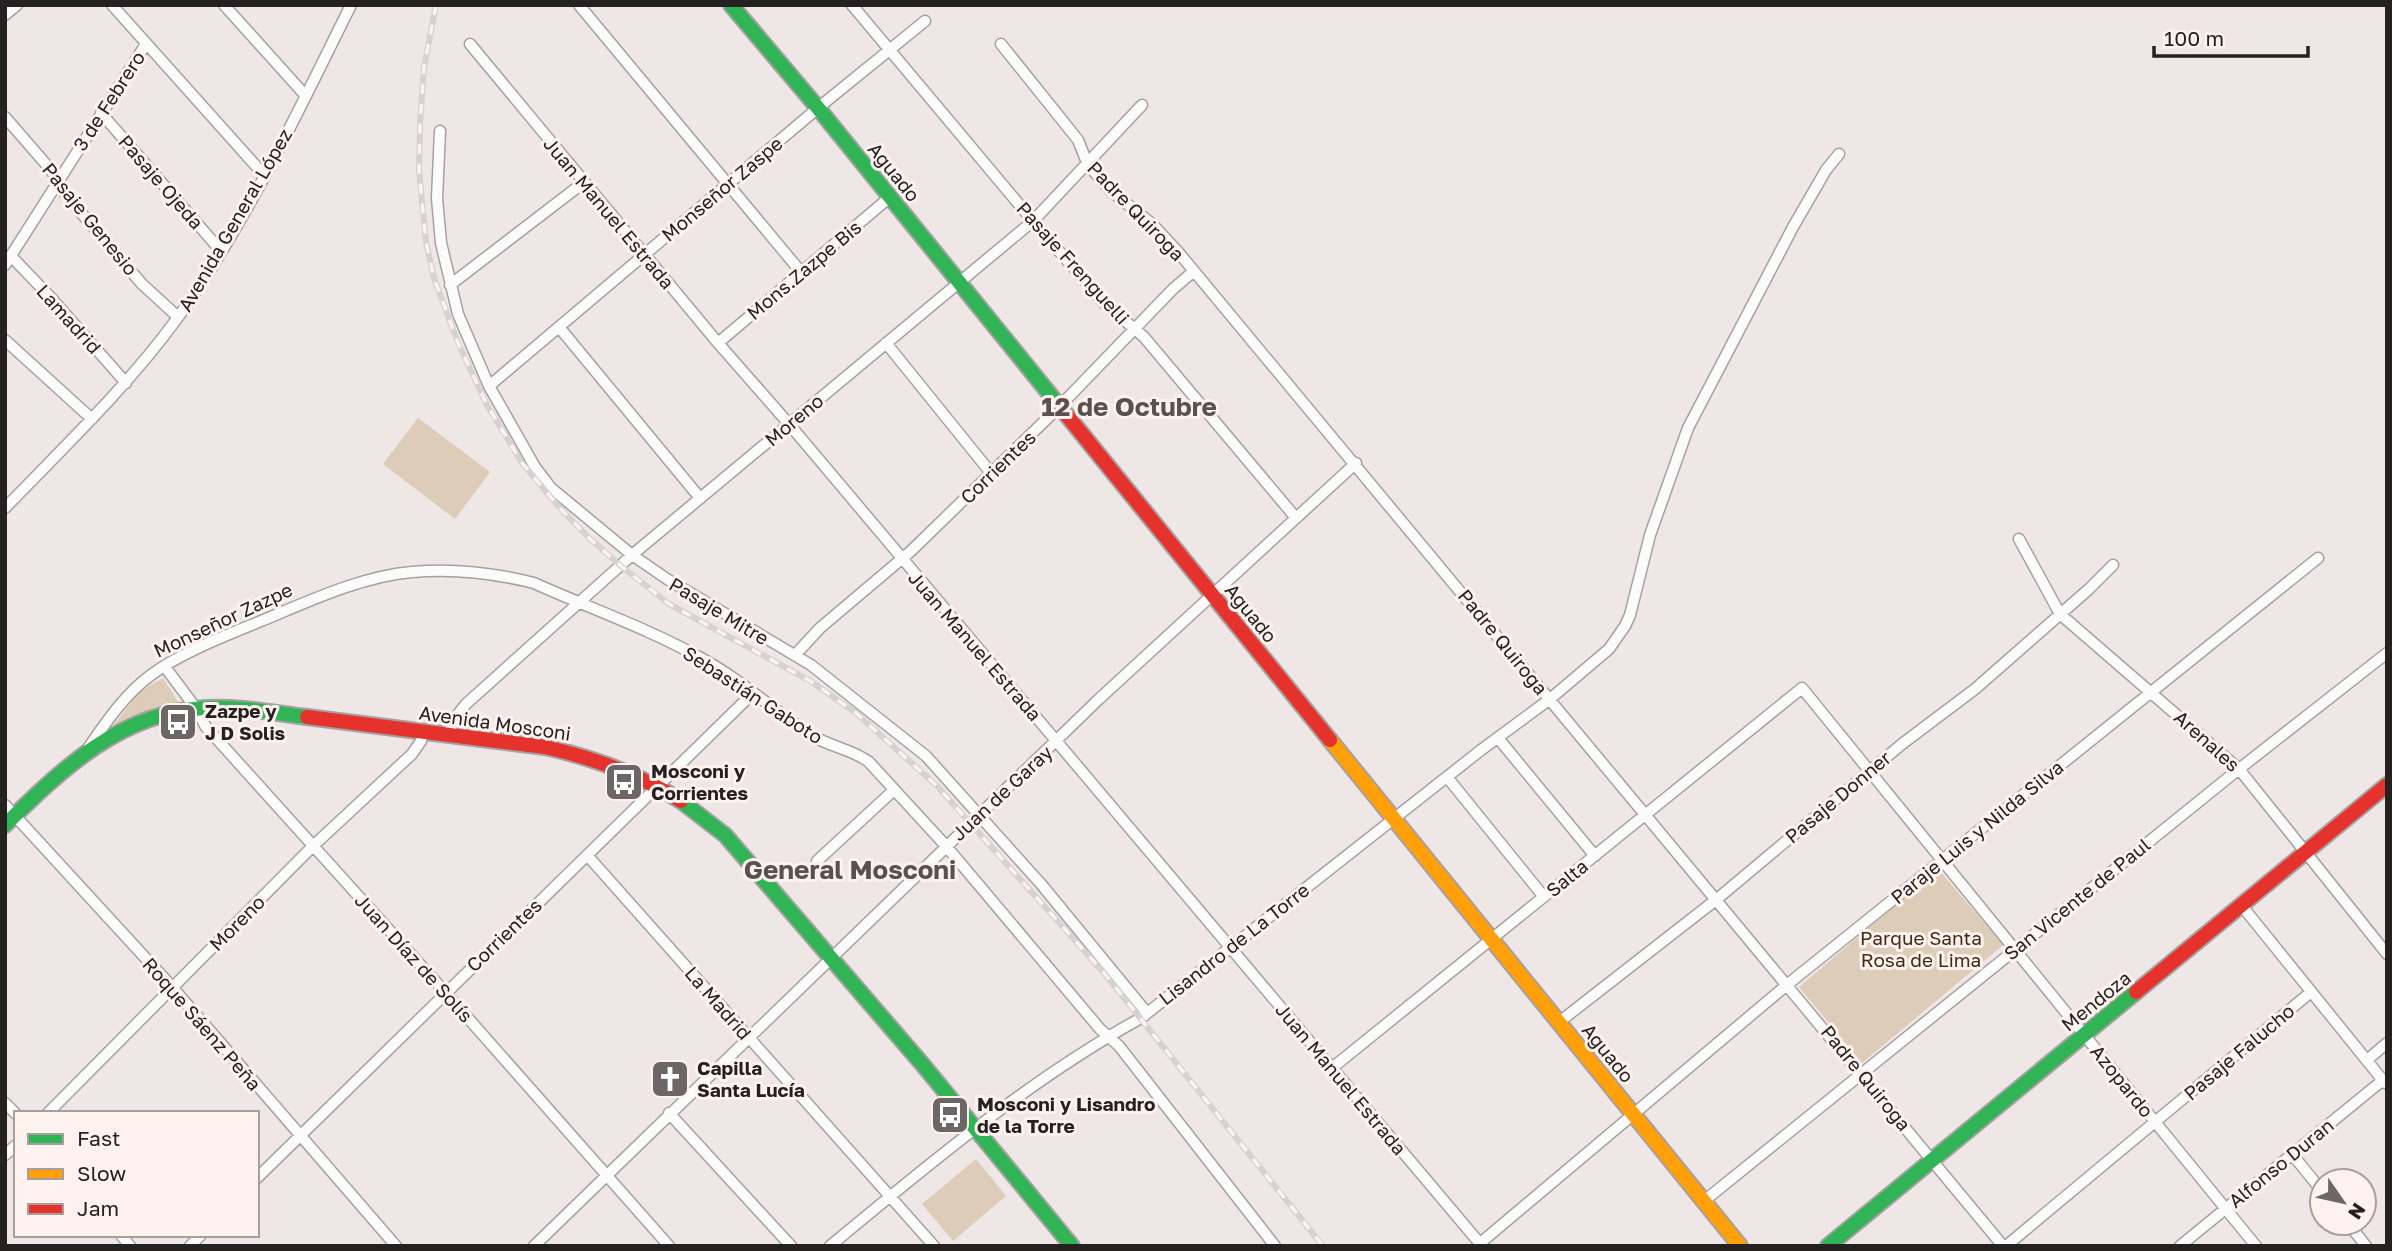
<svg xmlns="http://www.w3.org/2000/svg" width="2392" height="1251" font-family="'Golos Text',sans-serif">
	<style>
		.green { fill: #ddccb8 }
		.lines { fill: none; stroke-linecap: round; stroke-linejoin: round }
		.street-casing { stroke: #a6a1a0; stroke-width: 13 }
		.fast-casing { stroke: #a6a1a0; stroke-width: 18 }
		.slow-casing { stroke: #a6a1a0; stroke-width: 18 }
		.jam-casing { stroke: #a6a1a0; stroke-width: 18 }
		.street { stroke: #fcfbfb; stroke-width: 10 }
		.fast { stroke: #30b455; stroke-width: 14 }
		.slow { stroke: #ff9f0a; stroke-width: 14 }
		.jam { stroke: #e5322d; stroke-width: 14 }
		.rail-casing { stroke: #d4d2d2; stroke-width: 6 }
		.rail { stroke: #fef2ef; stroke-width: 3.5; stroke-dasharray: 10; stroke-linecap: butt }
		.labels { text-anchor: middle; stroke-width: 6; stroke-linejoin: round; paint-order: stroke }
		.street-label { font-size: 19px; fill: #262121; stroke: #fef2ef }
		.poi-label { font-size: 19px; font-weight: bold; fill: #262121; stroke: #fef2ef; text-anchor: start }
		.park-label { font-size: 19px; fill: #3e2d14; stroke: #fef2ef }
		.district-label { font-size: 26px; font-weight: bold; fill: #5a504e; stroke: #fef2ef }
	</style>
	<rect width="100%" height="100%" fill="#eee7e6"/>
	<!-- green -->
	<path class="green" d="M 418,418 L 490,472 L 455,519 L 383,464 Z
		M 163,678 L 178,702 L 134,716 L 112,727 L 140,691 Z
		M 1938,869 L 2003,945 L 1862,1063 L 1799,987 Z
		M 976,1159 L 1006,1196 L 953,1241 L 922,1204 Z"/>
	<g class="lines">
		<defs>
			<path id="street" d="M 112,5 L 264,175
				M 224,5 L 305,95
				M 579,5 L 801,272
				M 852,5 L 1033,221 L 1103,302 L 1144,337 L 1296,518
				M 5,15 L 17,5
				M 470,44 L 718,343 L 789,424 L 1482,1246
				M 1001,44 L 1078,140 L 1088,165 L 1111,191 L 1152,224 L 1179,253 L 2003,1246
				M 101,113 L 221,251
				M 5,117 L 51,170 L 65,194 L 142,284 L 178,317
				M 440,131 L 437,198 L 441,243 L 458,314 L 489,386 L 535,467 L 551,488 L 632,555 L 667,579 L 811,665 L 926,756 L 1041,884 L 1147,1013
				M 11,256 L 53,300 L 126,383
				M 5,265 L 146,44
				M 450,285 L 583,183
				M 559,327 L 700,498
				M 5,340 L 92,419
				M 718,343 L 890,197
				M 886,343 L 991,473
				M 489,386 L 818,108 L 925,21
				M 5,508 C 64,447 126,388 176,320 C 245,226 299,109 351,5
				M 2019,539 L 2060,614 L 2239,769 L 2387,954
				M 795,655 L 820,628 L 911,551 L 1059,407 L 1173,289 L 1194,271
				M 165,667 L 195,707 L 206,727 L 445,992 L 669,1246
				M 448,735 L 455,718 L 466,704 L 632,555 L 1033,221 L 1142,105
				M 1498,738 L 1595,856
				M 89,747 C 106,722 126,693 151,675 C 180,653 227,635 261,621 C 307,602 362,576 412,572 C 453,568 494,573 534,583 C 589,608 647,628 701,658 C 740,679 773,710 811,735 C 830,747 852,749 869,762 L 946,846 L 1100,1029 L 1119,1046 L 1275,1246
				M 1447,777 L 1544,897
				M 5,805 L 173,988 L 396,1246
				M 587,855 L 934,1246
				M 817,861 L 894,790
				M 2242,906 L 2385,1083
				M 1558,1023 L 1717,899 L 1902,744 L 1975,689 L 2089,589 L 2113,565
				M 2367,1060 L 2387,1043
				M 1332,1068 L 1802,688 L 2256,1246
				M 5,1103 L 16,1114
				M 48,1113 L 313,846 L 412,754 L 421,741 L 423,732
				M 669,1113 L 791,1246
				M 2292,1154 L 2322,1191
				M 5,1155 L 16,1145
				M 257,1178 L 753,693
				M 1704,1201 L 2239,769 L 2387,653
				M 2348,1223 L 2366,1246
				M 121,1235 L 130,1246
				M 1478,1245 L 1788,984 L 2318,558
				M 190,1246 L 201,1235
				M 534,1246 L 1099,699 L 1356,463
				M 830,1246 C 929,1164 1029,1080 1141,1018 L 1481,750 L 1550,699 L 1609,649 L 1625,626 L 1630,615 L 1650,535 L 1688,428 L 1793,227 L 1826,170 L 1839,154
				M 2006,1246 L 2311,992
				M 2180,1246 L 2383,1080"/>
			<path id="fast" d="M 731,5 L 818,108 L 1065,413
				M 681,801 L 725,835 L 923,1065 L 1072,1246
				M 5,825 C 62,769 121,712 205,708 C 239,706 274,713 307,717
				M 1828,1246 L 2136,992"/>
			<path id="slow" d="M 1330,740 L 1740,1246"/>
			<path id="jam" d="M 1065,413 L 1330,740
				M 307,717 L 545,747 C 594,758 639,774 681,801
				M 2136,992 L 2387,785"/>
		</defs>
		<!-- street casing -->
		<use href="#street" class="street-casing"/>
		<!-- fast casing -->
		<use href="#fast" class="fast-casing"/>
		<!-- slow casing -->
		<use href="#slow" class="slow-casing"/>
		<!-- jam casing -->
		<use href="#jam" class="jam-casing"/>
		<!-- street -->
		<use href="#street" class="street"/>
		<!-- fast -->
		<use href="#fast" class="fast"/>
		<!-- slow -->
		<use href="#slow" class="slow"/>
		<!-- jam -->
		<use href="#jam" class="jam"/>
		<defs>
			<path id="rail" d="M 436,5 L 424,67 L 420,124 L 419,171 L 426,242 L 434,278 L 458,343 L 487,405 L 522,463 L 558,506 L 589,538 L 621,566 L 669,604 L 812,682 L 856,713 L 937,786 L 1104,973 L 1323,1246"/>
		</defs>
		<!-- rail casing -->
		<use href="#rail" class="rail-casing"/>
		<!-- rail -->
		<use href="#rail" class="rail"/>
	</g>
	<!-- icons -->
	<defs>
		<symbol id="bus-square" viewBox="-11 -11 22 22"><rect x="-9" y="-9" width="18" height="18" rx="4" fill="#6c6666" stroke="#fef2ef"/><path d="M-5-6H5V4H4V6H2V4H-2V6H-4V4H-5ZM-3.5-4V0h7V-4ZM-3.5 1.2v1.5H-2V1.2ZM2 1.2v1.5H3.5V1.2Z" fill="#fff"/></symbol>
		<symbol id="church-square" viewBox="-11 -11 22 22"><rect x="-9" y="-9" width="18" height="18" rx="4" fill="#6c6666" stroke="#fef2ef"/><path d="M-1.2-6h2.4v3.5h3.3v2.4h-3.3V6h-2.4V-.1h-3.3v-2.4h3.3Z" fill="#fff"/></symbol>
	</defs>
	<g fill-rule="evenodd">
		<use href="#bus-square" x="156" y="700" width="44" height="44"/>
		<use href="#bus-square" x="602" y="760" width="44" height="44"/>
		<use href="#church-square" x="648" y="1057" width="44" height="44"/>
		<use href="#bus-square" x="928" y="1093" width="44" height="44"/>
	</g>
	<g class="labels">
		<!-- street labels -->
		<g class="street-label">
			<text transform="translate(109 101) rotate(-57)" y="7">3 de Febrero</text>
			<text transform="translate(894 172) rotate(51)" y="7">Aguado</text>
			<text transform="translate(161 182) rotate(49)" y="7">Pasaje Ojeda</text>
			<text transform="translate(722 189) rotate(-40)" y="7">Monseñor Zaspe</text>
			<text transform="translate(1136 211) rotate(46)" y="7">Padre Quiroga</text>
			<text transform="translate(609 213) rotate(50)" y="7">Juan Manuel Estrada</text>
			<text transform="translate(90 219) rotate(51)" y="7">Pasaje Genesio</text>
			<text transform="translate(235 220) rotate(-60)" y="7">Avenida General López</text>
			<text transform="translate(1073 263) rotate(48)" y="7">Pasaje Frenguelli</text>
			<text transform="translate(804 270) rotate(-40)" y="7">Mons.Zazpe Bis</text>
			<text transform="translate(69 319) rotate(48)" y="7">Lamadrid</text>
			<text transform="translate(794 420) rotate(-40)" y="7">Moreno</text>
			<text transform="translate(998 467) rotate(-44)" y="7">Corrientes</text>
			<text transform="translate(719 611) rotate(31)" y="7">Pasaje Mitre</text>
			<text transform="translate(1251 613) rotate(51)" y="7">Aguado</text>
			<text transform="translate(223 620) rotate(-25)" y="7">Monseñor Zazpe</text>
			<text transform="translate(1503 642) rotate(51)" y="7">Padre Quiroga</text>
			<text transform="translate(975 646) rotate(49)" y="7">Juan Manuel Estrada</text>
			<text transform="translate(753 695) rotate(33)" y="7">Sebastián Gaboto</text>
			<text transform="translate(495 723) rotate(8)" y="7">Avenida Mosconi</text>
			<text transform="translate(2207 741) rotate(42)" y="7">Arenales</text>
			<text transform="translate(1002 793) rotate(-43)" y="7">Juan de Garay</text>
			<text transform="translate(1838 797) rotate(-40)" y="7">Pasaje Donner</text>
			<text transform="translate(1977 832) rotate(-39)" y="7">Paraje Luis y Nilda Silva</text>
			<text transform="translate(1567 878) rotate(-39)" y="7">Salta</text>
			<text transform="translate(2077 899) rotate(-39)" y="7">San Vicente de Paul</text>
			<text transform="translate(237 923) rotate(-45)" y="7">Moreno</text>
			<text transform="translate(504 935) rotate(-44)" y="7">Corrientes</text>
			<text transform="translate(1234 944) rotate(-38)" y="7">Lisandro de La Torre</text>
			<text transform="translate(414 958) rotate(48)" y="7">Juan Díaz de Solís</text>
			<text transform="translate(2096 1001) rotate(-39)" y="7">Mendoza</text>
			<text transform="translate(718 1003) rotate(49)" y="7">La Madrid</text>
			<text transform="translate(202 1024) rotate(49)" y="7">Roque Sáenz Peña</text>
			<text transform="translate(2239 1052) rotate(-40)" y="7">Pasaje Falucho</text>
			<text transform="translate(1608 1053) rotate(51)" y="7">Aguado</text>
			<text transform="translate(1866 1078) rotate(51)" y="7">Padre Quiroga</text>
			<text transform="translate(1341 1079) rotate(50)" y="7">Juan Manuel Estrada</text>
			<text transform="translate(2122 1081) rotate(51)" y="7">Azopardo</text>
			<text transform="translate(2281 1163) rotate(-39)" y="7">Alfonso Duran</text>
		</g>
		<!-- poi labels -->
		<g class="poi-label">
			<text x="205" y="718">Zazpe y<tspan x="205" dy="22">J D Solis</tspan></text>
			<text x="651" y="778">Mosconi y<tspan x="651" dy="22">Corrientes</tspan></text>
			<text x="697" y="1075">Capilla<tspan x="697" dy="22">Santa Lucía</tspan></text>
			<text x="977" y="1111">Mosconi y Lisandro<tspan x="977" dy="22">de la Torre</tspan></text>
		</g>
		<!-- park labels -->
		<g class="park-label">
			<text x="1921" y="945">Parque Santa<tspan x="1921" dy="22">Rosa de Lima</tspan></text>
		</g>
		<!-- district labels -->
		<g class="district-label">
			<text x="1129" y="416">12 de Octubre</text>
			<text x="850" y="879">General Mosconi</text>
		</g>
	</g>
	<!-- border -->
	<rect width="2392" height="1251" fill="none" stroke="#262121" stroke-width="14"/>
	<!-- legend -->
	<rect x="14" y="1111" width="245" height="126" fill="#fef2ef" stroke="#a89e9d" stroke-width="2"/>
	<rect x="28" y="1134" width="35" height="10" fill="#30b455" stroke="#a89e9d" stroke-width="2"/>
	<text x="77" y="1146" font-size="21" fill="#262121">Fast</text>
	<rect x="28" y="1169" width="35" height="10" fill="#ff9f0a" stroke="#a89e9d" stroke-width="2"/>
	<text x="77" y="1181" font-size="21" fill="#262121">Slow</text>
	<rect x="28" y="1204" width="35" height="10" fill="#e5322d" stroke="#a89e9d" stroke-width="2"/>
	<text x="77" y="1216" font-size="21" fill="#262121">Jam</text>
	<!-- north arrow -->
	<g transform="translate(2343 1202) rotate(124)"><circle r="33" fill="#fef2ef" stroke="#a89e9d" stroke-width="2"/>
	<path d="M0-5L12 26L0 18L-12 26Z" fill="#6c6666"/>
	<text y="-10" font-size="19" font-weight="bold" text-anchor="middle" fill="#262121">N</text>
	</g>
	<!-- scale -->
	<path d="M2154 46v10h154v-10" fill="none" stroke="#262121" stroke-width="3.5"/>
	<text x="2164" y="46" font-size="21" fill="#262121" stroke="#fef2ef" stroke-width="5" paint-order="stroke">100 m</text>
</svg>
